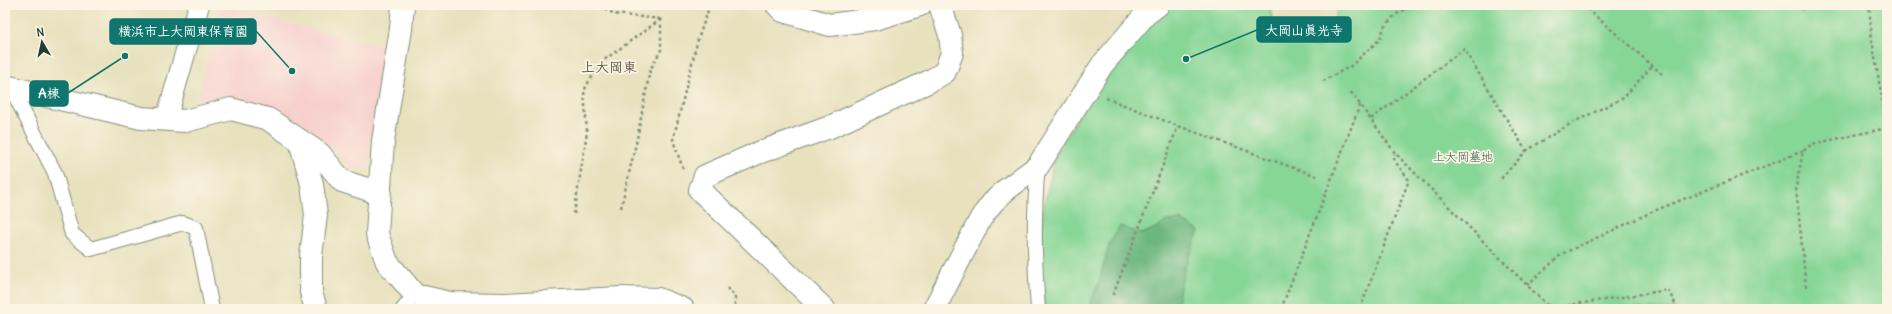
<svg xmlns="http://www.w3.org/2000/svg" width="1892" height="314" font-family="Delius,'Klee One',sans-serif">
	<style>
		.built { fill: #f7d0ce }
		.green { fill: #86d696; stroke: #528a65 }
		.forest { fill: #6cb77f; stroke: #467a5a }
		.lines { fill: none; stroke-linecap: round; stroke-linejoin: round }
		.service-casing { stroke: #838f79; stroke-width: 16 }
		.pedestrian-casing { stroke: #838f79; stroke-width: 22 }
		.minor-casing { stroke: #838f79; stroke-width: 24 }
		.path { stroke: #838f79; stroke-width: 2.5; stroke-dasharray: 3 3; stroke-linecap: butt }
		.service { stroke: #fff; stroke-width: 14 }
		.pedestrian { stroke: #fff; stroke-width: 20 }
		.minor { stroke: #fff; stroke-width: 22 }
		.labels { text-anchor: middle; stroke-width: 3.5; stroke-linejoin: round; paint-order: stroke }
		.park-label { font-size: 12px; fill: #345c48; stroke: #fcf5e5 }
		.quarter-label { font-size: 14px; font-weight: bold; fill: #615e48; stroke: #fcf5e5 }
		.leader { fill: none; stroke: #0f766e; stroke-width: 1.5 }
		.callout-dot { fill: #0f766e; stroke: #fcf5e5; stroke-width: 1.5 }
		.callout { fill: #0f766e; stroke: #0f766e; stroke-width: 1.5 }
		.callout-label { font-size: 13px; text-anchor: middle; font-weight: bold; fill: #fff }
	</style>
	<rect width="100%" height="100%" fill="#fcf5e5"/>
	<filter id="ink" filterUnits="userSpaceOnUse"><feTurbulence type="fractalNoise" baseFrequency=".025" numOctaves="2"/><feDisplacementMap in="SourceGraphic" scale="8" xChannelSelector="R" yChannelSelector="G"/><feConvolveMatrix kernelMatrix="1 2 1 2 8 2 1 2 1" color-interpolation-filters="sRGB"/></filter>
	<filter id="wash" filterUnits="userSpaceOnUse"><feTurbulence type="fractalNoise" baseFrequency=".012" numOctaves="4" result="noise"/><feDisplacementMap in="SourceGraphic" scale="16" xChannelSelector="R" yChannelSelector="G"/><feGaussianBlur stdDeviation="0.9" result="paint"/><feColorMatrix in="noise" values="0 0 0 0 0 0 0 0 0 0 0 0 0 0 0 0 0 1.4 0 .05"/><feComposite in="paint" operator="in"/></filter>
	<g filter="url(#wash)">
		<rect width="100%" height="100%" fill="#e7e1be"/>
		<!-- built -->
		<path class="built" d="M 221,6 L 383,47 L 367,166 L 352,171 L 329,146 L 302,124 L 251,99 L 227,96 L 201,102 L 198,96 Z"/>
		<!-- green -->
		<path class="green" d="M 1168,5 L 1270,5 C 1271,12 1272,20 1274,27 C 1279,42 1305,45 1319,47 L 1333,26 L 1338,5 L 1887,5 L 1887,309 L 1044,309 L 1039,256 L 1044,206 L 1055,157 L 1105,69 Z"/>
		<!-- forest -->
		<path class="forest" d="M 1181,220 L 1199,231 C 1187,259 1180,278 1177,309 L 1087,309 L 1098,285 L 1109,245 L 1120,226 L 1142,234 L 1158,227 L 1166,221 Z"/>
	</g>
	<g filter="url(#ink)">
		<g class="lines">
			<defs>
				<path id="service" d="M 11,88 L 55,173 L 72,234 L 91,249 L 183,223 L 196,228 L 212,309
					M 403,309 L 415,295
					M 1038,309 C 1034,259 1033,216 1038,166"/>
				<path id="pedestrian" d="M 166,120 L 199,5"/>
				<path id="minor" d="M 403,5 L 401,29 L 383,141 L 377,234 L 387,262 L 415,295 L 450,303 L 505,304 L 621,298 L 658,299 L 683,309
					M 777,5 L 783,11 L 830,25 L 875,19 L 920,5
					M 5,86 L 141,118 L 185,121 L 231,109 L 268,119 L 320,154 L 342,181 L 379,193
					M 300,141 L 312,184 L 316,215 L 311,256 L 311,292 L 316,309
					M 824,309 L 700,190 L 705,176 L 758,153 L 830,127 L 930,81 L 945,72 L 952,53 L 950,35 L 940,5
					M 934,309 L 981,218 L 993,202 L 1007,189 L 1038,166 L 1102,65 L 1145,15 L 1158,5"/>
			</defs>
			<!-- service casing -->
			<use href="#service" class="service-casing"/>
			<!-- pedestrian casing -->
			<use href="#pedestrian" class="pedestrian-casing"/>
			<!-- minor casing -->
			<use href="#minor" class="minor-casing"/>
			<!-- path -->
			<path class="path" d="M 600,5 L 614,14 L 661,19
				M 1583,5 L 1663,75
				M 1802,10 L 1807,5
				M 1323,81 L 1351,66 L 1380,39 L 1384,27 L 1395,15 L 1412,5
				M 1351,92 L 1395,153 L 1550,308 L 1668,290 L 1678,309
				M 1106,98 L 1178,126 L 1319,177
				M 1371,119 L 1464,49 L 1526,151 L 1499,181
				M 1526,151 L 1570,124 L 1623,98 L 1652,66
				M 683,169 L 673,140 L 698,39 L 708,11 L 716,5
				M 621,208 L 637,139 L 650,70 L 661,50 L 661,19
				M 574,214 L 587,132 L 584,91 L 589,81 L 604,60 L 661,19
				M 1527,285 L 1562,254 L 1654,211 L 1803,151
				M 1806,287 L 1796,187 L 1803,151 L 1812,144 L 1887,128 L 1872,40 L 1869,5
				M 727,288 L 735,296 L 735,309
				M 1113,295 L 1178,126
				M 1281,309 L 1360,105
				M 1360,309 L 1409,180 L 1394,160 L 1395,154"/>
			<!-- service -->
			<use href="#service" class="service"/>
			<!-- pedestrian -->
			<use href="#pedestrian" class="pedestrian"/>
			<!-- minor -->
			<use href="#minor" class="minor"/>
		</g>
	</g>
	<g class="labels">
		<!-- park labels -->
		<g class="park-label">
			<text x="1463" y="161">上大岡墓地</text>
		</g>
		<!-- quarter labels -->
		<g class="quarter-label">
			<text x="609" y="72">上大岡東</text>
		</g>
	</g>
	<!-- callouts -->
	<path class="leader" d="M1186 59L1257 30M292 71L256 31M125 56L68 93"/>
	<g class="callout-dot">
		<circle cx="1186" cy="59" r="4"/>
		<circle cx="292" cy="71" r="4"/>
		<circle cx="125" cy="56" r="4"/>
	</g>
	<g class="callout">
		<rect x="1257" y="17" width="94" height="25" rx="4"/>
		<rect x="110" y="19" width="146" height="25" rx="4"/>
		<rect x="30" y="81" width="38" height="25" rx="4"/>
	</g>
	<g class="callout-label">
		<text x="1304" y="35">大岡山眞光寺</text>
		<text x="183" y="36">横浜市上大岡東保育園</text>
		<text x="49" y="98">A棟</text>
	</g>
	<!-- margin -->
	<rect width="1892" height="314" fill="none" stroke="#fcf5e5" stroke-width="20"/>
	<!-- north arrow -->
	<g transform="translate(42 42) rotate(351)" stroke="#fcf5e5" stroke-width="3" paint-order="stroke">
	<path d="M0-3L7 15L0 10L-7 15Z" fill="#1f3d34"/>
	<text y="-6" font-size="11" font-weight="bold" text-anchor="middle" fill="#1f3d34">N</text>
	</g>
</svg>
